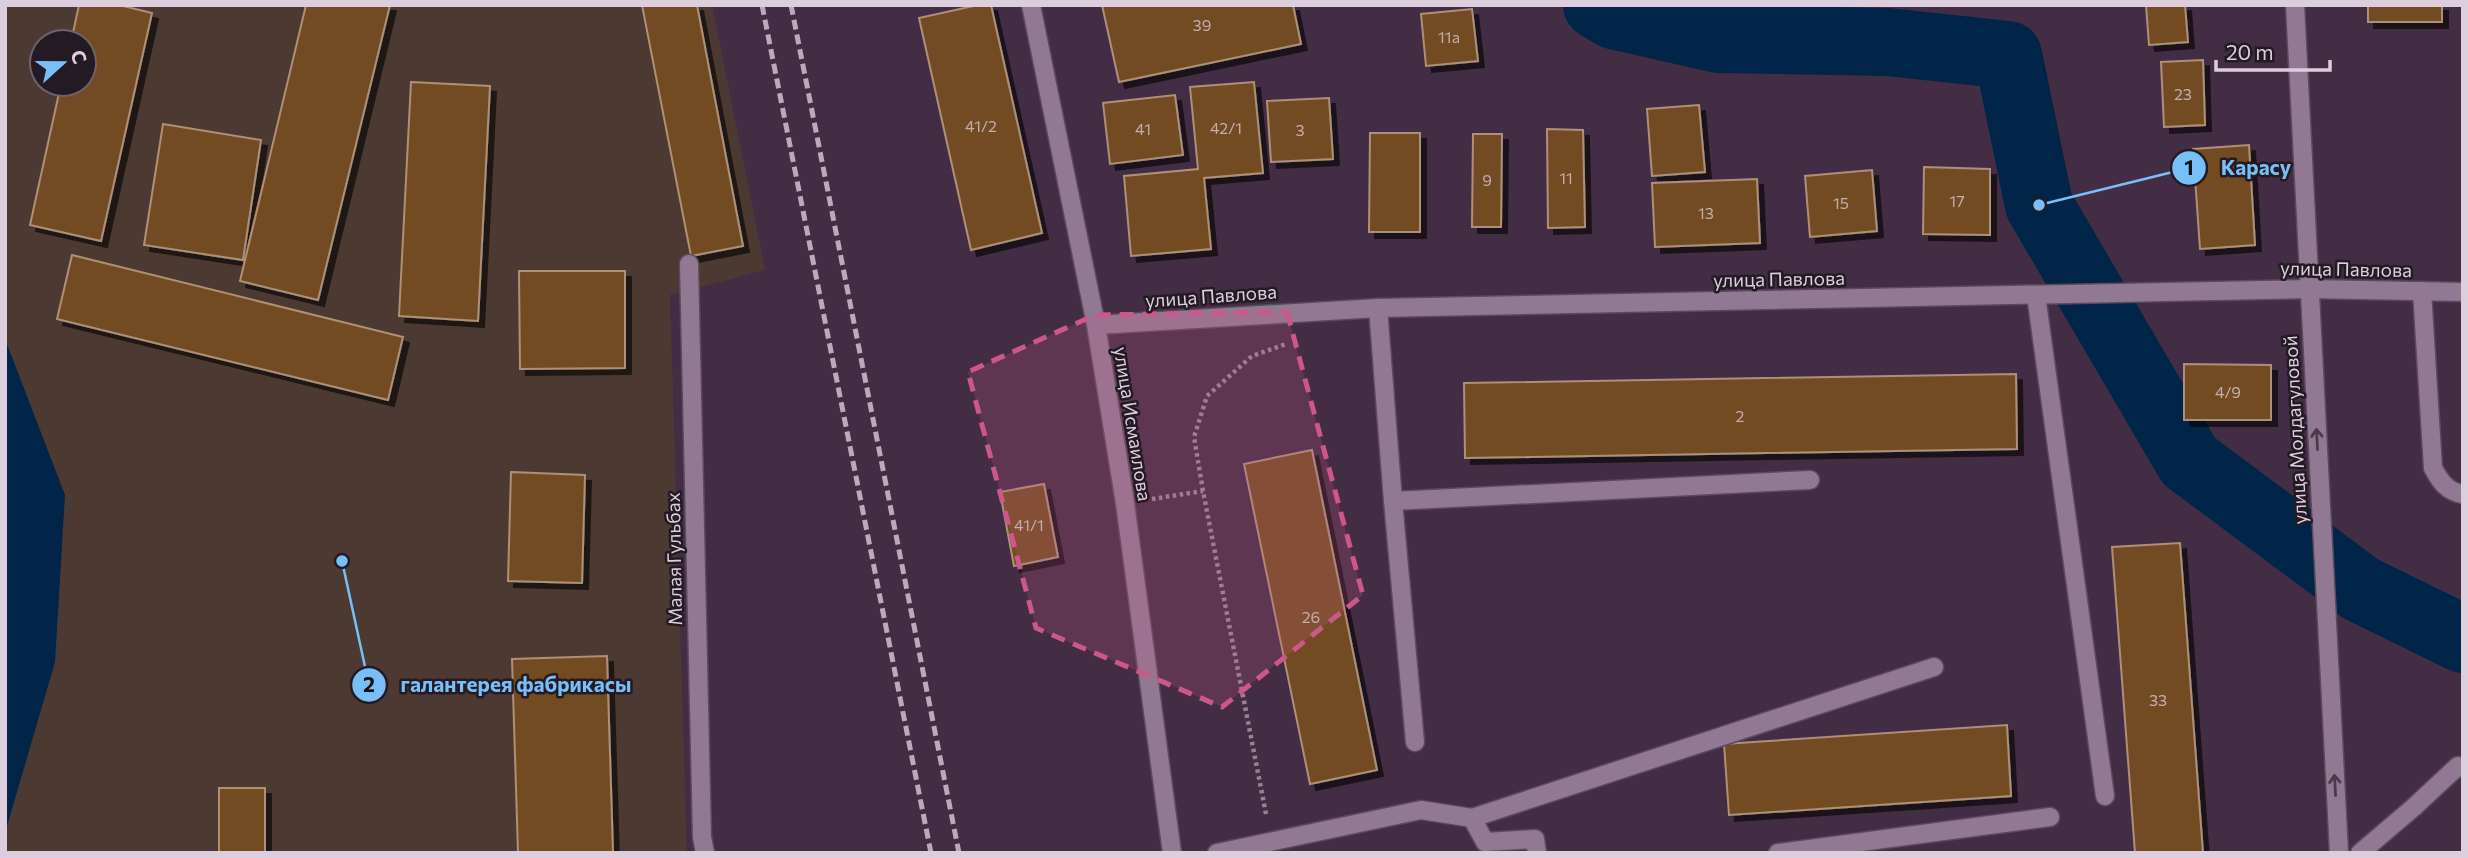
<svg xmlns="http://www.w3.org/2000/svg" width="2468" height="858" font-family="Commissioner,sans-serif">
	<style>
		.industrial { fill: #4c3931; fill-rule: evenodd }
		.water { fill: #002548 }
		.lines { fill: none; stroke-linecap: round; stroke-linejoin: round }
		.river { stroke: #002548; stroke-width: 68 }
		.building { fill: #734b24; stroke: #ad9077; stroke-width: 2; filter: url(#shadow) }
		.lane-casing { stroke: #5b495d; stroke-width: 21 }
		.street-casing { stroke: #5b495d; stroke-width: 21 }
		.secondary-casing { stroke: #5b495d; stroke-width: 21 }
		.path { stroke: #958496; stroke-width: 4.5; stroke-dasharray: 3.5 3.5; stroke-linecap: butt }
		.lane { stroke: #917893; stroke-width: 18 }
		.street { stroke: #917893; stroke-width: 18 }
		.secondary { stroke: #917893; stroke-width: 18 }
		.rail { stroke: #baaabb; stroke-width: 5; stroke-dasharray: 10 5; stroke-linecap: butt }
		.oneway { stroke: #4a3b4b }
		.marked { fill: #cb5888; fill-opacity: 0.2; stroke: #cb5888; stroke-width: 5; stroke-dasharray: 14 9; stroke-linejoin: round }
		.labels { text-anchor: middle; stroke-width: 5; stroke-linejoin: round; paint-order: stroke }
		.number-label { font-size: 16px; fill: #c2adaf }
		.street-label { font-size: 19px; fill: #dccedd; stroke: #231a24 }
		.leader { fill: none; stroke: #78bff7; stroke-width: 2.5 }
		.callout-dot { fill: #78bff7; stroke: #231a24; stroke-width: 2.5 }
		.mark-label { font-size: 21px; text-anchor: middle; font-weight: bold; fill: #111 }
		.callout-label { font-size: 21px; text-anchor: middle; font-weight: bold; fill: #78bff7; stroke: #231a24; stroke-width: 5; stroke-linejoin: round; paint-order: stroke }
	</style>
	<defs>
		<filter id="shadow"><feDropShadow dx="6" dy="6" stdDeviation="0" flood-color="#0009"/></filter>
	</defs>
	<rect width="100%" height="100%" fill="#432d44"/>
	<!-- industrial -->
	<path class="industrial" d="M 5,5 L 712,5 L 765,270 L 670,295 L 687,853 L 5,853 ZM 42,42 L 84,42 L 84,84 L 42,84 Z"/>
	<!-- water -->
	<path class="water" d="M 5,339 L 65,495 L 55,662 L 5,833 Z"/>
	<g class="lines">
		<!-- river -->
		<path class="river" d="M 1597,5 L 1613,15 L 1719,39 L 1888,42 L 2008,55 L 2039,205 L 2189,461 L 2361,589 L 2463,639"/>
	</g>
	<!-- building -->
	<path class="building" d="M 79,5 L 119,5 L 152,13 L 101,241 L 30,225 L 61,84 L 84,84 L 84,42 L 71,42 Z
		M 306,5 L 390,5 L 318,300 L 240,281 Z
		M 642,5 L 697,5 L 743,246 L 691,256 Z
		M 978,5 L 991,5 L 1042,233 L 971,250 L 919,18 Z
		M 1102,5 L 1293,5 L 1301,44 L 1119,82 Z
		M 2146,5 L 2185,5 L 2188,42 L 2149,45 Z
		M 2368,5 L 2442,5 L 2442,22 L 2368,22 Z
		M 1472,9 L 1478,61 L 1426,66 L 1421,14 Z
		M 2203,60 L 2205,125 L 2164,127 L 2161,62 Z
		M 411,82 L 490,86 L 478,321 L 399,316 Z
		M 1254,82 L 1263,173 L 1204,178 L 1211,249 L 1131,256 L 1124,176 L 1198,169 L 1190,87 Z
		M 1175,95 L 1183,155 L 1110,164 L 1103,103 Z
		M 1329,98 L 1333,159 L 1271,162 L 1267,101 Z
		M 1699,105 L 1705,172 L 1652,176 L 1647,109 Z
		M 163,124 L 261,140 L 243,260 L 144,245 Z
		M 1547,129 L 1583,130 L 1585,227 L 1548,228 Z
		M 1370,133 L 1420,133 L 1420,232 L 1369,232 Z
		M 1473,134 L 1502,134 L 1501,227 L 1472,227 Z
		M 2249,145 L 2255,245 L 2200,249 L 2193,149 Z
		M 1924,167 L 1990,169 L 1990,235 L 1923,234 Z
		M 1872,170 L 1877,231 L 1810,237 L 1805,176 Z
		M 1757,179 L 1760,243 L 1655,247 L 1652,183 Z
		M 72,255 L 403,337 L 388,400 L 57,319 Z
		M 519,271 L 625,271 L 625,368 L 520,369 Z
		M 2184,364 L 2271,365 L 2271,420 L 2184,420 Z
		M 2016,374 L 2017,449 L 1465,458 L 1464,383 Z
		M 1312,450 L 1377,770 L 1310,784 L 1244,464 Z
		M 511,472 L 585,475 L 582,583 L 508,581 Z
		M 1044,484 L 1058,557 L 1014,566 L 1000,492 Z
		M 2180,543 L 2203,853 L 2135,853 L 2112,547 Z
		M 607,656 L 613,853 L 518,853 L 512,659 Z
		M 2007,725 L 2011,796 L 1729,815 L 1724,744 Z
		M 219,788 L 265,788 L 265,853 L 219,853 Z"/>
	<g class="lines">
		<defs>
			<path id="lane" d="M 2422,291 L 2433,468 C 2440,481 2447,492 2463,494
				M 2036,295 L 2105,796
				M 1378,308 L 1393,501 L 1810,480
				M 1393,501 L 1415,742
				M 1472,818 L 1485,842 L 1535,839 L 1537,853
				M 1217,853 L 1421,810 L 1472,818 L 1934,667
				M 1778,853 L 2050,817
				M 2360,853 L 2414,807 L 2458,766 L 2463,768"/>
			<path id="street" d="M 2295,5 L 2339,853
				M 689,264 L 702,837 L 705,853"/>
			<path id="secondary" d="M 1031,5 L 1096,325 L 1125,503 L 1172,853
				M 1096,325 L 1378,308 L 2309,289 L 2463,292"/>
		</defs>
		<!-- lane casing -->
		<use href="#lane" class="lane-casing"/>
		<!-- street casing -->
		<use href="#street" class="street-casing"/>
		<!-- secondary casing -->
		<use href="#secondary" class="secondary-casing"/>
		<!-- path -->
		<path class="path" d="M 1152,499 L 1203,491
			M 1266,814 L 1203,491 L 1194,437 L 1207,396 L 1252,356 L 1286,344"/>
		<!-- lane -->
		<use href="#lane" class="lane"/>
		<!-- street -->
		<use href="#street" class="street"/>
		<!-- secondary -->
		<use href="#secondary" class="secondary"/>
		<!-- rail -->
		<path class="rail" d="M 762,5 L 931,853
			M 791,5 L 959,853"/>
	</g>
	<!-- one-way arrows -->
	<defs><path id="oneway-shaft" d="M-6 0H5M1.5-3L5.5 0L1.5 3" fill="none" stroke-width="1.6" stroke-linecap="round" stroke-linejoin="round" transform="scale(1.75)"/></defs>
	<g class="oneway">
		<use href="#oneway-shaft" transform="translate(2317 439) rotate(-93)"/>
		<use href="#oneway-shaft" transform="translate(2335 785) rotate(-93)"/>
	</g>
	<!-- marked area -->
	<path class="marked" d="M 1287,312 L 1363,595 L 1222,707 L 1036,628 L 968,372 L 1095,315 Z"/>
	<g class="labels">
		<!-- number labels -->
		<g class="number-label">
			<text x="1202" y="31">39</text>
			<text x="1449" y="43">11а</text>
			<text x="2183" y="100">23</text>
			<text x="981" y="132">41/2</text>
			<text x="1226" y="134">42/1</text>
			<text x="1143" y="135">41</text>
			<text x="1300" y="136">3</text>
			<text x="1566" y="184">11</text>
			<text x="1487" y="186">9</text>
			<text x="1957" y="207">17</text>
			<text x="1841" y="209">15</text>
			<text x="1706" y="219">13</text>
			<text x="2228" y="398">4/9</text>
			<text x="1740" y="422">2</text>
			<text x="1029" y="531">41/1</text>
			<text x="1311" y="623">26</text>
			<text x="2158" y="706">33</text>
		</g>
		<!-- street labels -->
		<g class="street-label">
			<text transform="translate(2346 269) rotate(1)" y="7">улица Павлова</text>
			<text transform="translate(1779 279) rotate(-1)" y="7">улица Павлова</text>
			<text transform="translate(1211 296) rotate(-4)" y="7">улица Павлова</text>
			<text transform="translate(1133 424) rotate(81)" y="7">улица Исмаилова</text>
			<text transform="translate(2295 430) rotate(-93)" y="7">улица Молдагуловой</text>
			<text transform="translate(674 559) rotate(-91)" y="7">Малая Гульбах</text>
		</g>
	</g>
	<!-- callouts -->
	<path class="leader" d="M2039 205L2189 168M342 561L369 685"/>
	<g class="callout-dot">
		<circle cx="2039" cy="205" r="7"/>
		<circle cx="342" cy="561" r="7"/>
		<circle cx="2189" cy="168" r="18"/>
		<circle cx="369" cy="685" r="18"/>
	</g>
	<g class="mark-label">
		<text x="2189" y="175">1</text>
		<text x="369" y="692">2</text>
	</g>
	<g class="callout-label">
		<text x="2256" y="175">Карасу</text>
		<text x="516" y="692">галантерея фабрикасы</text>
	</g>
	<!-- border -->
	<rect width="2468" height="858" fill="none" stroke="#dccedd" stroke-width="14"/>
	<!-- north arrow -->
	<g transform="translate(63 63) rotate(69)"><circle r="33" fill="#231a24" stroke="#6d626e" stroke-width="2"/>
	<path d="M0-5L12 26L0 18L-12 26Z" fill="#78bff7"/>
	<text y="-10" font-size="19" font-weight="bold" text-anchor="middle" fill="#dccedd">С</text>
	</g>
	<!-- scale -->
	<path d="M2216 60v10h114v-10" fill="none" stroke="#dccedd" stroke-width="3.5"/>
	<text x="2226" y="60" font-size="21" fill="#dccedd" stroke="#231a24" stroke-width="5" paint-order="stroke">20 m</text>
</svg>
